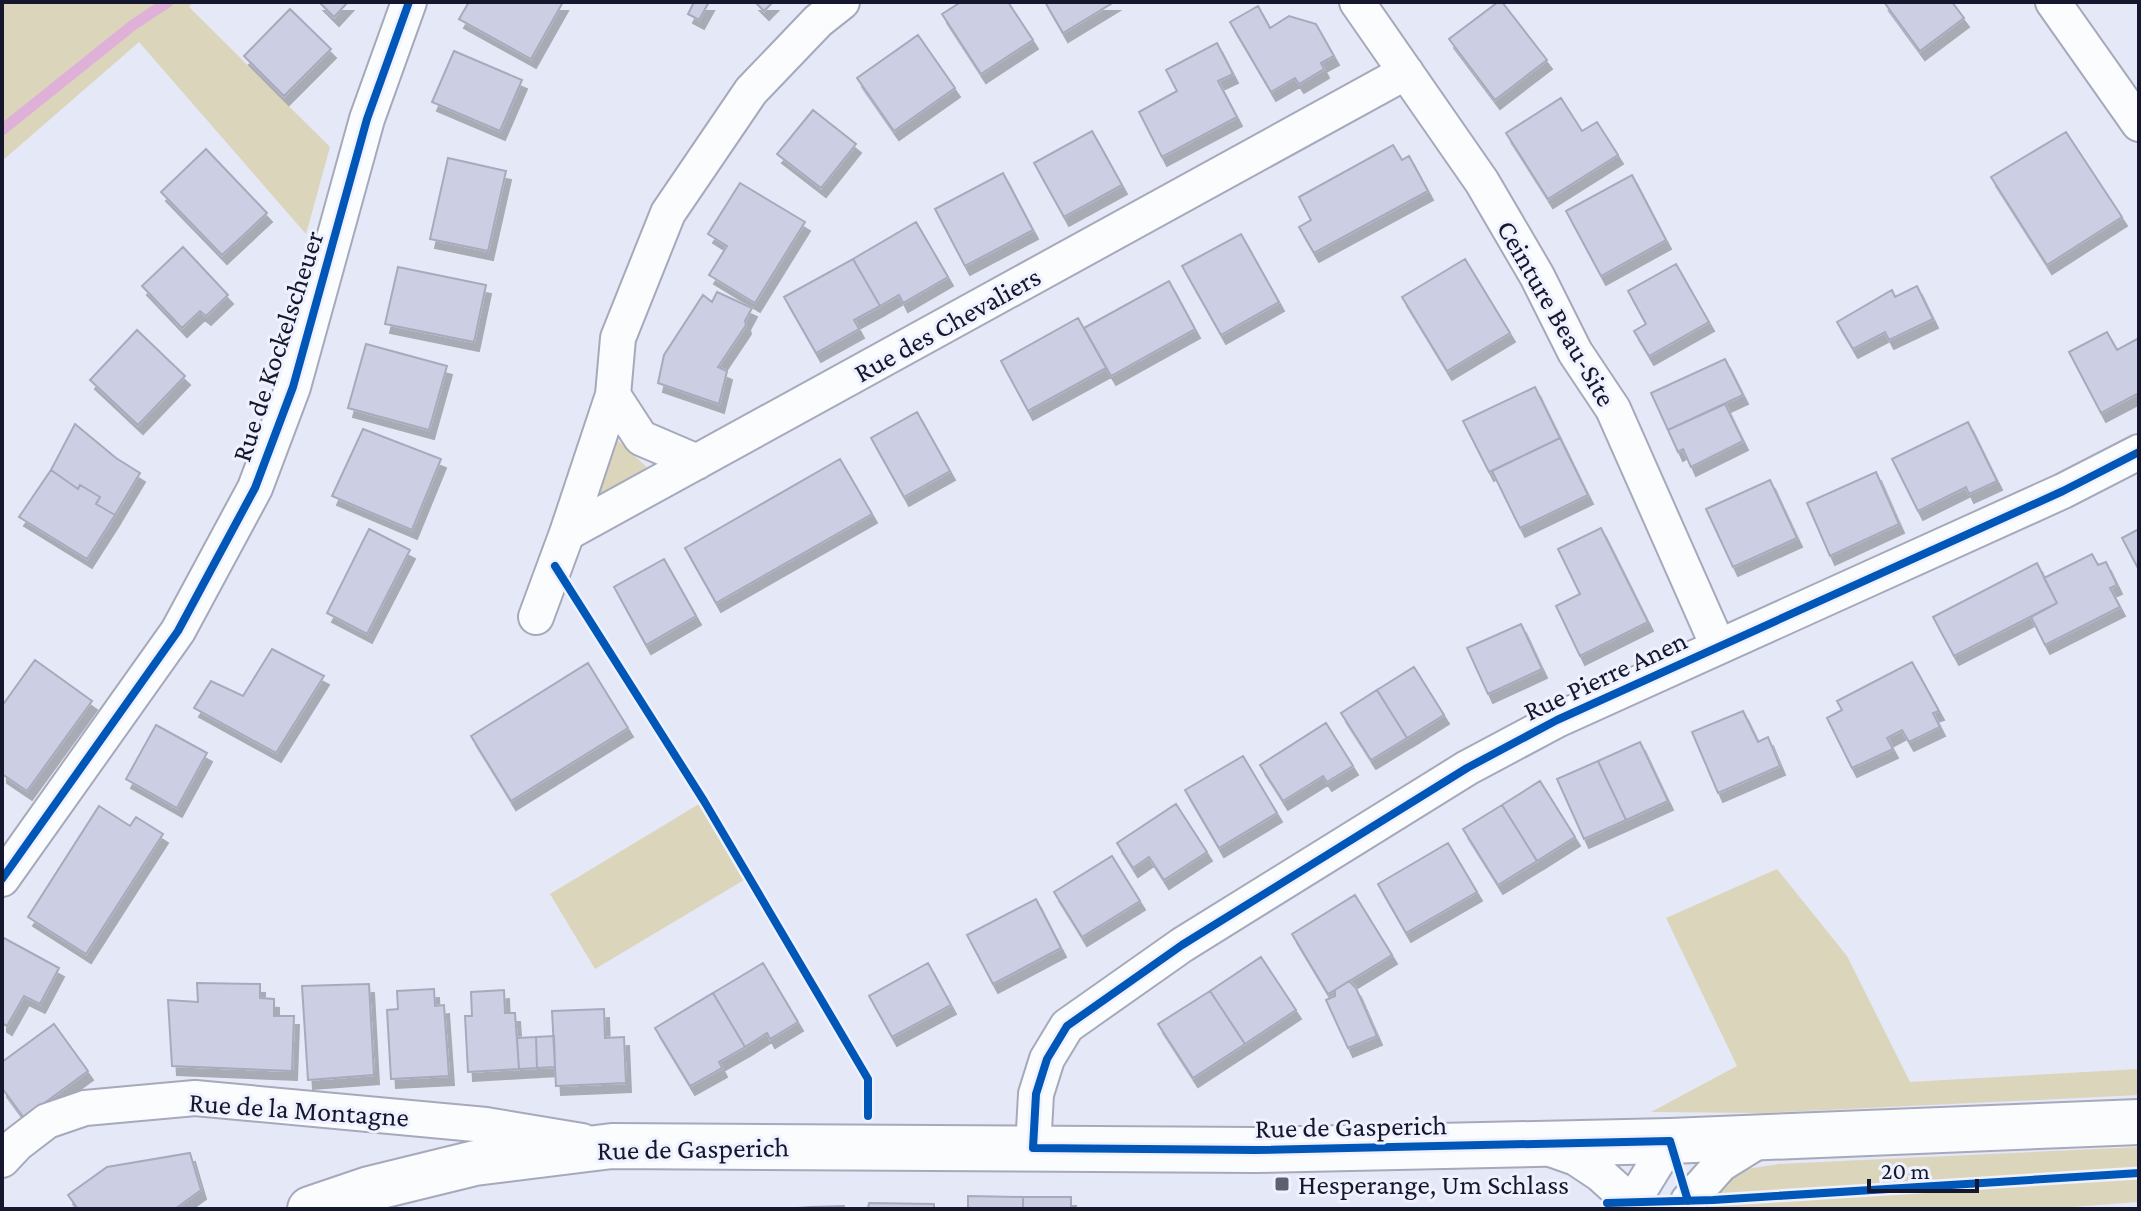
<svg xmlns="http://www.w3.org/2000/svg" width="2141" height="1211" font-family="'Crimson Pro',serif">
	<style>
		.green { fill: #dbd5bb }
		.lines { fill: none; stroke-linecap: round; stroke-linejoin: round }
		.stream { stroke: #dfb0d8; stroke-width: 11 }
		.building { fill: #cccfe4; stroke: #a7aabc; stroke-width: 2; filter: url(#shadow) }
		.street-casing { stroke: #a6a9bb; stroke-width: 38 }
		.secondary-casing { stroke: #a6a9bb; stroke-width: 48 }
		.street { stroke: #fbfcfe; stroke-width: 34 }
		.secondary { stroke: #fbfcfe; stroke-width: 44 }
		.cycleway-casing { stroke: #eff1ff; stroke-width: 13 }
		.cycleway { stroke: #0057b8; stroke-width: 8 }
		.poi-dot { fill: #5d6073; stroke: #eff1ff; stroke-width: 3 }
		.labels { text-anchor: middle; stroke-width: 6; stroke-linejoin: round; paint-order: stroke }
		.street-label { font-size: 28px; fill: #14172d; stroke: #eff1ff }
		.poi-label { font-size: 28px; fill: #14172d; stroke: #eff1ff; text-anchor: start }
	</style>
	<defs>
		<filter id="shadow"><feDropShadow dx="5" dy="9" stdDeviation="0" flood-color="#0004"/></filter>
	</defs>
	<rect width="100%" height="100%" fill="#e5e8f6"/>
	<!-- green -->
	<path class="green" d="M 2,2 L 193,2 L 189,7 L 330,147 L 306,234 L 139,42 L 2,161 Z
		M 613,436 L 651,471 L 595,502 L 608,437 Z
		M 699,804 L 744,880 L 595,969 L 550,894 Z
		M 1777,869 L 1847,956 L 1910,1082 L 2139,1069 L 2139,1095 L 1764,1113 L 1651,1112 L 1737,1066 L 1666,918 Z
		M 2139,1147 L 2139,1202 L 2044,1209 L 1710,1209 C 1725,1167 1739,1171 1778,1164 Z"/>
	<g class="lines">
		<!-- stream -->
		<path class="stream" d="M 2,130 L 133,25 L 168,2"/>
	</g>
	<!-- building -->
	<path class="building" d="M 319,2 L 348,2 L 334,17 Z
		M 469,2 L 563,2 L 531,59 L 459,19 Z
		M 694,2 L 709,2 L 699,20 L 688,14 Z
		M 755,2 L 773,2 L 764,11 Z
		M 961,2 L 1008,2 L 1033,40 L 981,74 L 942,14 Z
		M 1045,2 L 1114,2 L 1063,33 Z
		M 1498,2 L 1502,2 L 1547,60 L 1495,100 L 1449,39 Z
		M 1884,2 L 1952,2 L 1964,18 L 1920,51 Z
		M 1258,6 L 1270,28 L 1289,16 L 1316,24 L 1334,56 L 1321,63 L 1324,69 L 1299,84 L 1295,78 L 1271,92 L 1230,22 Z
		M 290,9 L 331,49 L 284,96 L 244,56 Z
		M 918,35 L 955,88 L 894,131 L 857,78 Z
		M 1217,43 L 1233,74 L 1218,81 L 1237,117 L 1162,157 L 1139,112 L 1177,91 L 1166,70 Z
		M 454,51 L 522,80 L 500,131 L 432,102 Z
		M 1561,98 L 1582,131 L 1597,122 L 1618,155 L 1548,199 L 1506,133 Z
		M 813,110 L 856,144 L 821,188 L 777,154 Z
		M 1092,131 L 1122,185 L 1064,217 L 1034,163 Z
		M 2066,132 L 2122,217 L 2047,265 L 1991,177 Z
		M 1393,145 L 1402,160 L 1409,156 L 1428,191 L 1314,253 L 1299,227 L 1311,220 L 1299,197 Z
		M 206,149 L 267,213 L 222,255 L 161,192 Z
		M 448,158 L 506,171 L 488,251 L 430,239 Z
		M 1003,173 L 1033,230 L 965,266 L 935,209 Z
		M 1632,175 L 1666,240 L 1601,276 L 1566,211 Z
		M 740,183 L 805,222 L 755,303 L 709,275 L 727,246 L 708,234 Z
		M 916,222 L 948,277 L 903,303 L 899,295 L 880,306 L 853,259 Z
		M 1241,234 L 1279,302 L 1221,335 L 1182,266 Z
		M 183,247 L 228,295 L 206,316 L 200,311 L 182,328 L 142,286 Z
		M 853,259 L 880,306 L 854,320 L 859,329 L 816,353 L 784,297 Z
		M 1465,259 L 1510,333 L 1447,371 L 1402,297 Z
		M 1676,264 L 1709,322 L 1649,356 L 1634,331 L 1646,324 L 1628,291 Z
		M 398,267 L 486,285 L 474,342 L 385,324 Z
		M 1169,281 L 1195,329 L 1111,376 L 1084,328 Z
		M 1917,286 L 1933,319 L 1889,340 L 1885,332 L 1853,349 L 1837,322 L 1892,290 L 1895,297 Z
		M 717,292 L 752,308 L 745,321 L 746,325 L 718,367 L 727,371 L 719,404 L 658,383 L 664,355 L 703,295 L 712,302 Z
		M 1078,318 L 1106,368 L 1028,411 L 1001,361 Z
		M 137,330 L 185,376 L 138,425 L 90,380 Z
		M 2107,332 L 2117,350 L 2139,338 L 2139,393 L 2101,413 L 2069,352 Z
		M 366,344 L 447,366 L 429,430 L 348,408 Z
		M 1725,359 L 1743,395 L 1668,430 L 1651,393 Z
		M 1535,387 L 1560,438 L 1489,472 L 1463,421 Z
		M 1725,404 L 1743,441 L 1691,467 L 1683,449 L 1678,452 L 1668,430 Z
		M 917,412 L 950,471 L 904,497 L 871,438 Z
		M 1968,422 L 1997,481 L 1969,494 L 1966,487 L 1918,511 L 1892,459 Z
		M 75,424 L 116,458 L 140,473 L 115,515 L 96,504 L 100,497 L 80,485 L 78,489 L 51,470 Z
		M 363,429 L 441,459 L 412,530 L 332,496 Z
		M 1560,438 L 1588,495 L 1520,528 L 1492,471 Z
		M 840,459 L 872,514 L 716,603 L 685,548 Z
		M 51,470 L 78,489 L 80,485 L 100,497 L 96,504 L 115,515 L 87,559 L 19,517 Z
		M 1876,472 L 1899,524 L 1830,556 L 1807,503 Z
		M 1770,480 L 1797,538 L 1733,567 L 1706,509 Z
		M 1601,528 L 1648,622 L 1580,656 L 1556,606 L 1580,594 L 1558,549 Z
		M 369,529 L 410,550 L 367,634 L 327,613 Z
		M 2139,529 L 2139,570 L 2122,538 Z
		M 2092,554 L 2098,565 L 2106,562 L 2117,585 L 2110,588 L 2120,607 L 2045,645 L 2031,617 L 2057,603 L 2044,578 Z
		M 664,559 L 696,616 L 646,645 L 614,587 Z
		M 2037,563 L 2057,603 L 1954,656 L 1933,617 Z
		M 1521,624 L 1542,669 L 1488,694 L 1467,648 Z
		M 272,649 L 324,676 L 276,753 L 194,708 L 211,681 L 243,696 Z
		M 35,660 L 92,701 L 27,791 L 2,774 L 2,706 Z
		M 1912,662 L 1939,711 L 1933,713 L 1940,727 L 1909,742 L 1902,730 L 1887,738 L 1893,749 L 1852,768 L 1827,718 L 1842,710 L 1837,701 Z
		M 588,663 L 628,728 L 511,801 L 471,736 Z
		M 1414,667 L 1444,715 L 1407,738 L 1377,690 Z
		M 1377,690 L 1407,738 L 1371,760 L 1341,713 Z
		M 1743,711 L 1758,742 L 1768,737 L 1780,766 L 1718,793 L 1692,732 Z
		M 1326,723 L 1353,766 L 1327,782 L 1323,776 L 1283,801 L 1260,765 Z
		M 156,725 L 207,753 L 177,808 L 126,779 Z
		M 1640,742 L 1668,801 L 1626,820 L 1598,761 Z
		M 1243,756 L 1277,813 L 1219,848 L 1185,790 Z
		M 1598,761 L 1626,820 L 1584,839 L 1557,779 Z
		M 1540,781 L 1575,837 L 1537,861 L 1502,805 Z
		M 1176,804 L 1207,852 L 1164,880 L 1149,857 L 1133,868 L 1117,843 Z
		M 1502,805 L 1537,861 L 1498,885 L 1463,829 Z
		M 99,806 L 130,826 L 136,817 L 163,834 L 86,954 L 28,917 Z
		M 1448,843 L 1477,892 L 1406,933 L 1378,884 Z
		M 1112,856 L 1140,901 L 1082,937 L 1054,892 Z
		M 1355,895 L 1392,955 L 1328,994 L 1292,934 Z
		M 1036,899 L 1061,948 L 993,984 L 967,935 Z
		M 2,937 L 59,968 L 40,1004 L 24,996 L 7,1026 L 2,1023 Z
		M 1261,957 L 1296,1010 L 1245,1044 L 1210,991 Z
		M 763,963 L 798,1022 L 770,1039 L 767,1033 L 745,1047 L 713,993 Z
		M 928,963 L 951,1005 L 892,1037 L 869,996 Z
		M 1349,981 L 1356,988 L 1377,1036 L 1348,1048 L 1326,1000 L 1335,996 L 1335,990 Z
		M 197,983 L 260,984 L 260,998 L 274,999 L 274,1016 L 294,1016 L 292,1071 L 172,1066 L 168,1000 L 198,1002 Z
		M 369,984 L 374,1075 L 308,1080 L 302,986 Z
		M 434,989 L 435,1006 L 444,1005 L 449,1076 L 391,1079 L 387,1010 L 398,1009 L 397,991 Z
		M 504,990 L 505,1013 L 515,1013 L 519,1069 L 468,1072 L 465,1016 L 472,1016 L 471,992 Z
		M 1210,991 L 1245,1044 L 1193,1078 L 1158,1024 Z
		M 713,993 L 745,1047 L 719,1062 L 722,1068 L 690,1086 L 655,1028 Z
		M 604,1009 L 605,1038 L 624,1037 L 626,1083 L 556,1086 L 552,1011 Z
		M 54,1024 L 88,1071 L 24,1118 L 2,1088 L 2,1062 Z
		M 554,1036 L 555,1067 L 537,1068 L 536,1037 Z
		M 536,1037 L 537,1068 L 519,1069 L 517,1038 Z
		M 190,1153 L 201,1190 L 175,1209 L 78,1209 L 68,1195 L 107,1167 Z
		M 968,1196 L 1023,1197 L 1023,1209 L 968,1209 Z
		M 1023,1197 L 1071,1197 L 1071,1209 L 1023,1209 Z
		M 869,1203 L 934,1204 L 934,1209 L 868,1209 Z
		M 844,1206 L 844,1209 L 783,1209 L 811,1207 Z"/>
	<g class="lines">
		<defs>
			<path id="street" d="M 1357,2 L 1482,182 L 1537,276 L 1575,352 L 1613,409 L 1718,646
				M 2053,2 L 2139,124
				M 613,395 L 641,438 L 697,462
				M 567,533 L 613,395 L 618,338 L 668,213 L 751,91 L 818,21 L 842,2
				M 536,617 L 567,533 L 1406,72
				M 2,879 L 178,631 L 255,488 L 293,387 L 367,119 L 409,2
				M 1545,1147 L 1576,1158 L 1600,1174 L 1632,1203 L 1635,1209
				M 1033,1148 L 1036,1094 L 1047,1059 L 1067,1026 L 1182,945 L 1467,768 L 1557,720 L 2063,491 L 2139,452
				M 2,1160 L 17,1144 L 47,1121 L 85,1108 L 195,1098 L 486,1125 L 582,1141
				M 1688,1201 L 1721,1164 L 1763,1138
				M 1632,1203 L 1670,1141"/>
			<path id="secondary" d="M 310,1209 L 369,1189 L 475,1163 L 612,1146 L 1255,1150 L 1670,1141 L 2139,1122"/>
		</defs>
		<!-- street casing -->
		<use href="#street" class="street-casing"/>
		<!-- secondary casing -->
		<use href="#secondary" class="secondary-casing"/>
		<!-- street -->
		<use href="#street" class="street"/>
		<!-- secondary -->
		<use href="#secondary" class="secondary"/>
		<defs>
			<path id="cycleway" d="M 555,566 L 704,801 L 868,1079 L 868,1116
				M 2,879 L 178,631 L 255,488 L 293,387 L 367,119 L 409,2
				M 1688,1201 L 1670,1141 L 1255,1150 L 1033,1148 L 1036,1094 L 1047,1059 L 1067,1026 L 1182,945 L 1467,768 L 1557,720 L 2063,491 L 2139,452
				M 1607,1203 L 1713,1200 L 2139,1173"/>
		</defs>
		<!-- cycleway casing -->
		<use href="#cycleway" class="cycleway-casing"/>
		<!-- cycleway -->
		<use href="#cycleway" class="cycleway"/>
	</g>
	<!-- markers -->
	<rect class="poi-dot" x="1274" y="1176" width="16" height="16" rx="4"/>
	<g class="labels">
		<!-- street labels -->
		<g class="street-label">
			<text transform="translate(1557 313) rotate(60)" y="10">Ceinture Beau-Site</text>
			<text transform="translate(947 324) rotate(-29)" y="10">Rue des Chevaliers</text>
			<text transform="translate(277 346) rotate(-72)" y="10">Rue de Kockelscheuer</text>
			<text transform="translate(1605 675) rotate(-25)" y="10">Rue Pierre Anen</text>
			<text transform="translate(299 1109) rotate(4)" y="10">Rue de la Montagne</text>
			<text transform="translate(1351 1126) rotate(-1)" y="10">Rue de Gasperich</text>
			<text transform="translate(693 1148) rotate(-1)" y="10">Rue de Gasperich</text>
		</g>
		<!-- poi labels -->
		<g class="poi-label">
			<text x="1298" y="1194">Hesperange, Um Schlass</text>
		</g>
	</g>
	<!-- border -->
	<rect width="2141" height="1211" fill="none" stroke="#14172d" stroke-width="8"/>
	<!-- scale -->
	<path d="M1869 1179v12h108v-12" fill="none" stroke="#14172d" stroke-width="4"/>
	<text x="1881" y="1179" font-size="24" fill="#14172d" stroke="#eff1ff" stroke-width="6" paint-order="stroke">20 m</text>
</svg>
